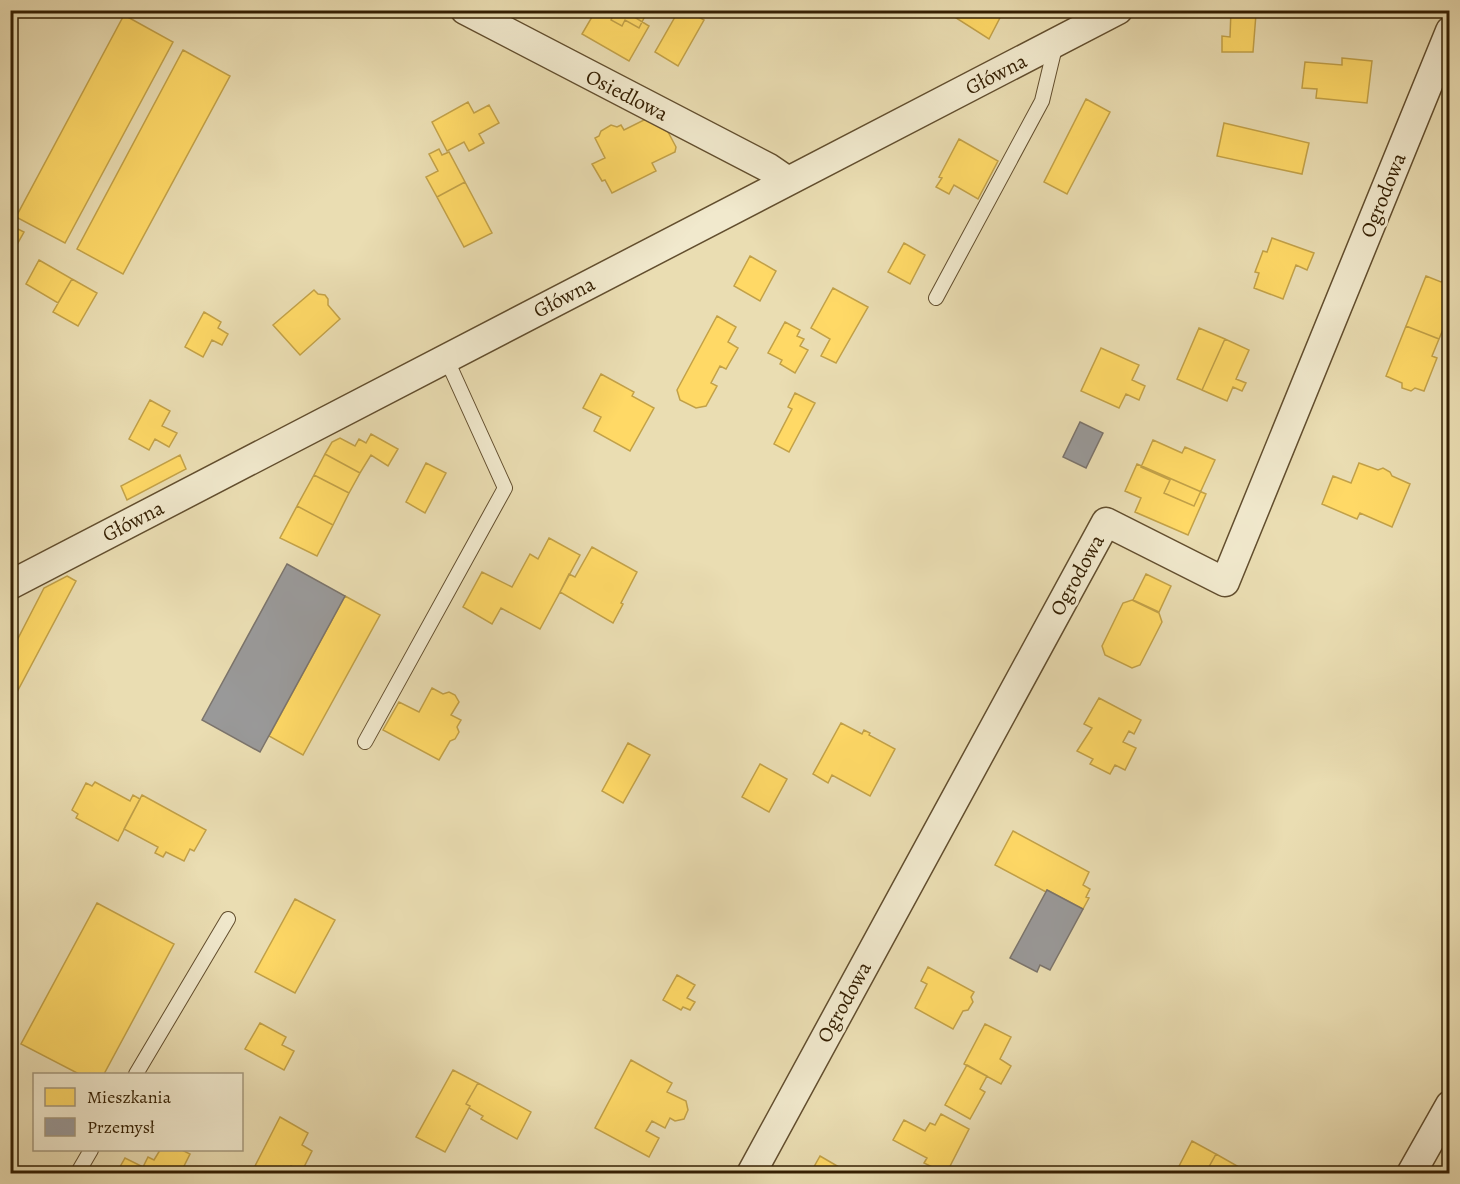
<svg xmlns="http://www.w3.org/2000/svg" width="1460" height="1184" font-family="Alegreya,serif">
	<style>
		.homes { fill: #ffd966; stroke: #c2a148; stroke-width: 1.5 }
		.industry { fill: #999; stroke: #7b746c; stroke-width: 1.5 }
		.lines { fill: none; stroke-linecap: round; stroke-linejoin: round }
		.service-casing { stroke: #624e2e; stroke-width: 16 }
		.minor-casing { stroke: #624e2e; stroke-width: 31 }
		.service { stroke: #f1e9cd; stroke-width: 14 }
		.minor { stroke: #f1e9cd; stroke-width: 28 }
		.labels { text-anchor: middle; stroke-width: 6; stroke-linejoin: round; paint-order: stroke }
		.street-label { font-size: 21px; fill: #341f02; stroke: #f1e9cd }
	</style>
	<rect width="100%" height="100%" fill="#eaddb2"/>
	<filter id="stains"><feTurbulence type="fractalNoise" baseFrequency=".00333" numOctaves="4"/><feColorMatrix values="0 0 0 0 .2 0 0 0 0 .09 0 0 0 0 .02 0 0 0 .5 -.17"/></filter>
	<radialGradient id="worn" r=".72"><stop offset=".6" stop-color="#630" stop-opacity="0"/><stop offset="1" stop-color="#630" stop-opacity=".3"/></radialGradient>
	<!-- homes -->
	<path class="homes" d="M 596,10 L 623,10 L 649,26 L 629,61 L 582,34 Z
		M 607,10 L 648,10 L 639,28 L 625,20 L 622,26 L 611,20 L 614,14 Z
		M 679,10 L 687,10 L 704,20 L 678,66 L 655,52 Z
		M 956,10 L 1004,10 L 989,39 L 953,16 Z
		M 1231,10 L 1267,10 L 1266,14 L 1256,14 L 1253,52 L 1222,52 L 1222,36 L 1230,37 Z
		M 124,15 L 173,42 L 65,243 L 16,217 Z
		M 183,50 L 230,76 L 123,274 L 77,249 Z
		M 1342,58 L 1372,61 L 1367,103 L 1316,98 L 1317,89 L 1302,88 L 1305,62 L 1342,65 Z
		M 1086,99 L 1110,112 L 1067,194 L 1044,182 Z
		M 468,102 L 474,113 L 489,105 L 499,123 L 479,134 L 484,143 L 473,149 L 469,151 L 464,142 L 447,151 L 432,122 Z
		M 658,113 L 676,147 L 675,152 L 652,163 L 656,171 L 612,193 L 605,180 L 602,181 L 592,164 L 605,158 L 595,138 L 599,136 L 601,131 L 611,125 L 617,127 L 621,125 L 624,130 Z
		M 1224,123 L 1309,143 L 1302,174 L 1217,156 Z
		M 959,139 L 998,161 L 978,199 L 954,185 L 949,194 L 936,187 L 942,178 L 939,177 Z
		M 439,149 L 442,155 L 449,152 L 465,182 L 437,197 L 426,177 L 438,171 L 429,154 Z
		M 465,182 L 492,233 L 464,247 L 437,197 Z
		M 10,225 L 24,232 L 10,257 Z
		M 1272,238 L 1314,253 L 1307,270 L 1296,265 L 1283,299 L 1254,288 L 1259,273 L 1255,272 L 1263,251 L 1267,252 Z
		M 904,243 L 925,255 L 910,284 L 888,272 Z
		M 750,256 L 776,271 L 760,301 L 734,286 Z
		M 39,260 L 72,279 L 58,303 L 26,284 Z
		M 1426,276 L 1441,282 L 1445,279 L 1450,281 L 1450,324 L 1446,322 L 1439,339 L 1406,326 Z
		M 72,279 L 97,293 L 78,326 L 53,312 Z
		M 833,288 L 868,307 L 836,363 L 821,356 L 830,339 L 811,328 Z
		M 314,290 L 318,294 L 325,295 L 328,299 L 328,305 L 340,319 L 300,355 L 273,325 Z
		M 204,312 L 221,322 L 218,328 L 228,334 L 222,345 L 212,340 L 203,357 L 185,347 Z
		M 717,316 L 736,327 L 728,342 L 738,348 L 726,369 L 720,366 L 711,383 L 717,386 L 706,406 L 696,408 L 680,400 L 677,390 Z
		M 785,322 L 800,330 L 797,336 L 804,339 L 800,346 L 808,350 L 795,373 L 780,364 L 782,360 L 768,353 Z
		M 1406,326 L 1439,339 L 1432,356 L 1437,358 L 1424,391 L 1415,388 L 1411,391 L 1402,388 L 1402,383 L 1386,376 Z
		M 1199,328 L 1225,339 L 1202,390 L 1177,379 Z
		M 1225,339 L 1249,350 L 1236,379 L 1246,383 L 1242,391 L 1233,387 L 1227,401 L 1202,390 Z
		M 1101,348 L 1139,365 L 1132,380 L 1145,386 L 1139,400 L 1126,394 L 1119,408 L 1081,391 Z
		M 601,374 L 634,392 L 632,396 L 654,408 L 630,451 L 594,431 L 601,417 L 583,408 Z
		M 795,393 L 815,403 L 789,452 L 774,444 L 792,409 L 788,407 Z
		M 150,400 L 170,411 L 162,426 L 177,433 L 169,447 L 155,439 L 149,450 L 129,439 Z
		M 371,434 L 398,449 L 388,466 L 371,455 L 360,473 L 325,454 L 332,442 L 340,438 L 355,446 L 359,439 L 366,443 Z
		M 1153,440 L 1182,453 L 1185,447 L 1215,460 L 1194,506 L 1164,493 L 1170,480 L 1141,467 Z
		M 325,454 L 360,473 L 349,493 L 314,475 Z
		M 180,455 L 186,469 L 127,500 L 121,486 Z
		M 426,463 L 446,473 L 425,513 L 406,502 Z
		M 1359,463 L 1378,470 L 1383,468 L 1390,472 L 1392,476 L 1410,484 L 1392,527 L 1360,513 L 1357,519 L 1322,504 L 1333,476 L 1351,483 Z
		M 1137,464 L 1206,494 L 1188,535 L 1135,512 L 1141,498 L 1125,491 Z
		M 314,475 L 349,493 L 333,525 L 297,506 Z
		M 297,506 L 333,525 L 317,556 L 280,538 Z
		M 549,538 L 580,555 L 540,629 L 501,608 L 492,624 L 463,607 L 482,572 L 512,587 L 530,554 L 538,559 Z
		M 592,547 L 637,572 L 621,603 L 623,604 L 613,623 L 560,592 L 569,574 L 575,577 Z
		M 1146,574 L 1171,586 L 1159,612 L 1133,600 Z
		M 67,576 L 76,581 L 17,692 L 10,689 L 10,654 L 44,588 Z
		M 345,596 L 380,615 L 303,755 L 269,736 Z
		M 1132,600 L 1159,613 L 1162,622 L 1140,665 L 1132,668 L 1105,655 L 1102,646 L 1123,603 Z
		M 432,688 L 443,694 L 449,692 L 455,695 L 459,702 L 451,715 L 461,720 L 457,727 L 459,732 L 455,739 L 450,741 L 439,760 L 383,730 L 399,702 L 419,712 Z
		M 1099,698 L 1141,720 L 1134,734 L 1129,731 L 1123,742 L 1136,748 L 1125,770 L 1115,765 L 1110,774 L 1090,764 L 1093,759 L 1077,751 L 1092,728 L 1084,724 Z
		M 841,723 L 862,734 L 864,730 L 870,733 L 869,735 L 895,749 L 870,796 L 832,775 L 828,783 L 813,774 Z
		M 628,743 L 650,755 L 623,803 L 602,791 Z
		M 760,764 L 787,779 L 769,812 L 742,797 Z
		M 95,782 L 130,801 L 133,795 L 140,799 L 118,841 L 76,818 L 78,814 L 72,810 L 86,783 L 92,786 Z
		M 142,795 L 206,830 L 194,851 L 190,849 L 184,861 L 166,852 L 163,857 L 155,853 L 158,847 L 124,829 Z
		M 1013,831 L 1089,872 L 1083,885 L 1090,889 L 1086,897 L 1089,898 L 1083,909 L 1047,890 L 1046,892 L 995,865 Z
		M 295,899 L 335,920 L 295,993 L 255,972 Z
		M 97,903 L 174,944 L 104,1074 L 79,1074 L 21,1044 Z
		M 928,967 L 974,992 L 971,997 L 973,1002 L 968,1010 L 963,1011 L 953,1029 L 915,1008 L 927,984 L 921,981 Z
		M 677,975 L 695,985 L 687,998 L 695,1002 L 690,1010 L 683,1007 L 681,1010 L 663,1000 Z
		M 260,1023 L 286,1037 L 282,1045 L 294,1051 L 284,1070 L 245,1049 Z
		M 985,1024 L 1011,1037 L 1000,1059 L 1011,1066 L 1001,1084 L 964,1064 Z
		M 631,1060 L 672,1083 L 667,1092 L 686,1101 L 688,1110 L 684,1119 L 675,1121 L 670,1118 L 665,1128 L 652,1121 L 646,1131 L 659,1138 L 649,1157 L 595,1128 Z
		M 967,1065 L 987,1076 L 980,1089 L 985,1092 L 970,1119 L 945,1105 Z
		M 453,1070 L 478,1083 L 466,1104 L 470,1106 L 445,1152 L 416,1137 Z
		M 478,1083 L 531,1112 L 517,1139 L 481,1119 L 483,1116 L 469,1108 L 470,1106 L 466,1104 Z
		M 941,1114 L 969,1129 L 946,1174 L 924,1163 L 927,1158 L 893,1140 L 904,1120 L 925,1131 L 930,1123 L 935,1125 Z
		M 280,1117 L 308,1133 L 302,1145 L 312,1151 L 302,1171 L 291,1166 L 287,1174 L 269,1174 L 255,1166 Z
		M 1192,1141 L 1216,1154 L 1205,1174 L 1175,1174 Z
		M 160,1150 L 182,1150 L 190,1154 L 180,1174 L 116,1174 L 125,1158 L 143,1167 L 148,1157 L 154,1160 Z
		M 1216,1154 L 1239,1167 L 1236,1174 L 1205,1174 Z
		M 820,1156 L 851,1174 L 810,1174 Z"/>
	<!-- industry -->
	<path class="industry" d="M 1080,422 L 1103,433 L 1086,468 L 1063,457 Z
		M 287,564 L 345,596 L 260,752 L 202,720 Z
		M 1047,890 L 1083,909 L 1050,970 L 1040,965 L 1037,972 L 1010,958 Z"/>
	<g class="lines">
		<defs>
			<path id="service" d="M 936,298 L 1042,101 L 1056,43
				M 365,742 L 505,488 L 446,358
				M 136,1074 L 228,919
				M 77,1174 L 91,1150"/>
			<path id="minor" d="M 465,10 L 769,168 L 788,181
				M 10,585 L 1118,10
				M 751,1174 L 1106,522 L 1225,582 L 1450,31
				M 1411,1174 L 1450,1105"/>
		</defs>
		<!-- service casing -->
		<use href="#service" class="service-casing"/>
		<!-- minor casing -->
		<use href="#minor" class="minor-casing"/>
		<!-- service -->
		<use href="#service" class="service"/>
		<!-- minor -->
		<use href="#minor" class="minor"/>
	</g>
	<g class="labels">
		<!-- street labels -->
		<g class="street-label">
			<text transform="translate(996 74) rotate(-27)" y="7">Główna</text>
			<text transform="translate(627 95) rotate(27)" y="7">Osiedlowa</text>
			<text transform="translate(1383 195) rotate(-68)" y="7">Ogrodowa</text>
			<text transform="translate(564 297) rotate(-27)" y="7">Główna</text>
			<text transform="translate(133 521) rotate(-27)" y="7">Główna</text>
			<text transform="translate(1077 575) rotate(-61)" y="7">Ogrodowa</text>
			<text transform="translate(844 1002) rotate(-61)" y="7">Ogrodowa</text>
		</g>
	</g>
	<!-- margin -->
	<rect width="1460" height="1184" fill="none" stroke="#eaddb2" stroke-width="36"/>
	<rect x="12" y="12" width="1436" height="1160" fill="none" stroke="#341f02" stroke-width="3"/>
	<rect x="18" y="18" width="1424" height="1148" fill="none" stroke="#341f02" stroke-width="1.5"/>
	<!-- legend -->
	<rect x="33" y="1073" width="210" height="78" fill="#f1e9cd" stroke="#a5987c" stroke-width="1.5"/>
	<rect x="45" y="1088" width="30" height="18" fill="#ffd966" stroke="#a5987c" stroke-width="1.5"/>
	<text x="87" y="1103" font-size="18" fill="#341f02">Mieszkania</text>
	<rect x="45" y="1118" width="30" height="18" fill="#999999" stroke="#a5987c" stroke-width="1.5"/>
	<text x="87" y="1133" font-size="18" fill="#341f02">Przemysł</text>
	<rect width="100%" height="100%" filter="url(#stains)"/>
	<rect width="100%" height="100%" fill="url(#worn)"/>
</svg>
